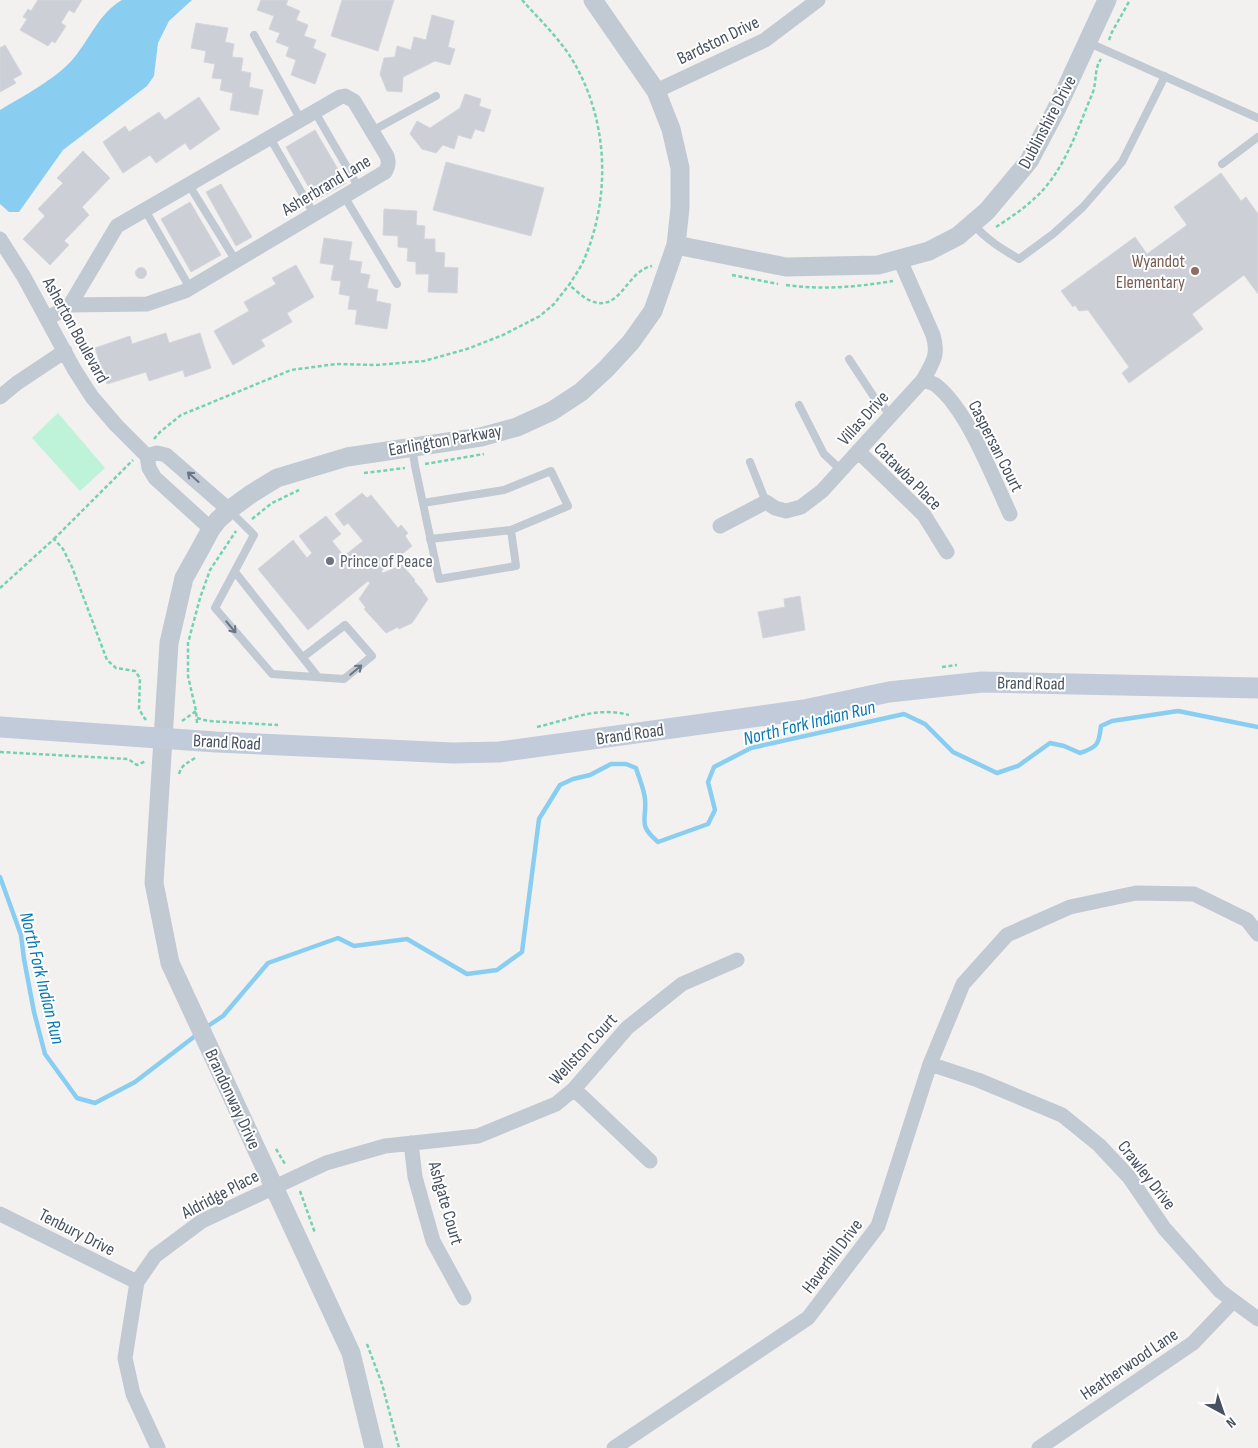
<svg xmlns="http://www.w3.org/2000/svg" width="1258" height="1448" font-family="'Sofia Sans Condensed',sans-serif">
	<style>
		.green { fill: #bef2d9 }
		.water { fill: #89cef1 }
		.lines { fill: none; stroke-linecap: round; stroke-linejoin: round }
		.stream { stroke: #89cef1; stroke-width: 4.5 }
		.building { fill: #cccfd6; stroke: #d4d6dc }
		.path { stroke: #74d2b0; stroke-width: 2.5; stroke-dasharray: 4 2.5; stroke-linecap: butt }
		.service { stroke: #c1c9d3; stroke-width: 8 }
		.minor { stroke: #c1c9d3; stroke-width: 15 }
		.tertiary { stroke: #c1c9d3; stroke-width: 19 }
		.secondary { stroke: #c2cbda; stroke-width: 21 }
		.oneway { stroke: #6c7582 }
		.education-dot { fill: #8d6e63; stroke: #fff; stroke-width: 2 }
		.worship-dot { fill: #6b7280; stroke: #fff; stroke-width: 2 }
		.labels { text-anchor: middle; stroke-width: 4; stroke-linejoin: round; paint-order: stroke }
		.street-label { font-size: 18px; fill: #47515f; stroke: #fff }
		.education-label { font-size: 18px; fill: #785e54; stroke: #fff; text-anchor: end }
		.worship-label { font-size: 18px; fill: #5b616d; stroke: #fff; text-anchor: start }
		.water-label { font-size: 19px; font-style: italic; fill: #0579b4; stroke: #fff }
	</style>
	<rect width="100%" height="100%" fill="#f3f1f0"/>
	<!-- green -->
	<path class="green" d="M 58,413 L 105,468 L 80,491 L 32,438 Z"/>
	<!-- water -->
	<path class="water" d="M 122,0 L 192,0 L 169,21 L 158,43 L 154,76 L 147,86 L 63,150 L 19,212 L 9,212 L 0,204 L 0,110 C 22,97 57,78 73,59 C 90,39 99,13 122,0 Z"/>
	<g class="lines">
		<!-- stream -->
		<path class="stream" d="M 0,877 L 21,935 L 24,959 L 34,1012 L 45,1054 L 77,1098 L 95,1103 L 135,1082 L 199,1033
			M 205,1028 L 223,1016 L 268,963 L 338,938 L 354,946 L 407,939 L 467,974 L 497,970 L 522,952 L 539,819 L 560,785 L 573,779 L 590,775 L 611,764 L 626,764 L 636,768 C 639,778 644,789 645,799 C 647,821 637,824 658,842 L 708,824 L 715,810 L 708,782 L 714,767 L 751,748 L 904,714 L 925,724 L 953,752 L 997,773 L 1018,766 L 1050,743 L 1064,746 L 1080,753 C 1098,747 1099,744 1101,726 L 1112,721 L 1178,711 L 1258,727"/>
	</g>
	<!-- building -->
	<path class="building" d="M 38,0 L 82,0 L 74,13 L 69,10 L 61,23 L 66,26 L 55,43 L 52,41 L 48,46 L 20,30 L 27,19 L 23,17 L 28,9 L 31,11 Z
		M 261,0 L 288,0 L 286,5 L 300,11 L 296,20 L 308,25 L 304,36 L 316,40 L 313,48 L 326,54 L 315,84 L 291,75 L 296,60 L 286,56 L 289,47 L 276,42 L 280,33 L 269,29 L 274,16 L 257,10 Z
		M 342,0 L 394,0 L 378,51 L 331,36 Z
		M 432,15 L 454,21 L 448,47 L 455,49 L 450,65 L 435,61 L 403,77 L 402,92 L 387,91 L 380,74 L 384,58 L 395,57 L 397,46 L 411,50 L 414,37 L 426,40 Z
		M 196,23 L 228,28 L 225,42 L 234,44 L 232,57 L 243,58 L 241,71 L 251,73 L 249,87 L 263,90 L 258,115 L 230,110 L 233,93 L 220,90 L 222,79 L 212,78 L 215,64 L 204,62 L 206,51 L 191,48 Z
		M 5,45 L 22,74 L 13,79 L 16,83 L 0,92 L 0,48 Z
		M 465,94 L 481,99 L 479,106 L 491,110 L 484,132 L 475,129 L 471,139 L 458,135 L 454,149 L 443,145 L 436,153 L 422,149 L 410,134 L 417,121 L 430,128 L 460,108 Z
		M 199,97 L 220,129 L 190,150 L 185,143 L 156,163 L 150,155 L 123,173 L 103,142 L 125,126 L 129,132 L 159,112 L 165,120 Z
		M 315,130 L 346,183 L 316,200 L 286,147 Z
		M 83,151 L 110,178 L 82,207 L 89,215 L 64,241 L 69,245 L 50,265 L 23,239 L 45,216 L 38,209 L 63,183 L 57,178 Z
		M 446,162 L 544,188 L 531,236 L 433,210 Z
		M 1221,173 L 1241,201 L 1246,197 L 1258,214 L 1258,294 L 1244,275 L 1192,314 L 1203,329 L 1129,383 L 1122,373 L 1129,367 L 1088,310 L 1079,311 L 1075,305 L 1073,307 L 1061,291 L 1135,237 L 1147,254 L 1187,225 L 1174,207 Z
		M 221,184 L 252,237 L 236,246 L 206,192 Z
		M 190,202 L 221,255 L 191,272 L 161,219 Z
		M 384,209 L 417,211 L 416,225 L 425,226 L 424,239 L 435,239 L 435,252 L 445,253 L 444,267 L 458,268 L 457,293 L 428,292 L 429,274 L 416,274 L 416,262 L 407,261 L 408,248 L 398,247 L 398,236 L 383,235 Z
		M 324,238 L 352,242 L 349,260 L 362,262 L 360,273 L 370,275 L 367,288 L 378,290 L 376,301 L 391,304 L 387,329 L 355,324 L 357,310 L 348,309 L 350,296 L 339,294 L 341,281 L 331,280 L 334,265 L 320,263 Z
		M 296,265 L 314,297 L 287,313 L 292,322 L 261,340 L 265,346 L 233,365 L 214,331 L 249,311 L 244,302 L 276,284 L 272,278 Z
		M135.5 273a5.5 5.5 0 1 1 11 0a5.5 5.5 0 1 1-11 0Z
		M 166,333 L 169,343 L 200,333 L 211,368 L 185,377 L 183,370 L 149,381 L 146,372 L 107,384 L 95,348 L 130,336 L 132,344 Z
		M 362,493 L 367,498 L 371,495 L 398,528 L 401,525 L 408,533 L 405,536 L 412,546 L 381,571 L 383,573 L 402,565 L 415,580 L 414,581 L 423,591 L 422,591 L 428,599 L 412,623 L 399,629 L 398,627 L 386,633 L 364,609 L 366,608 L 359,599 L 370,583 L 368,581 L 308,630 L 258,569 L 293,540 L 307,558 L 312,553 L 299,536 L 326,516 L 341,534 L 332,541 L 344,556 L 363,541 L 348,523 L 344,526 L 335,514 Z
		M 800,596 L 805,630 L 763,638 L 758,612 L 785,607 L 784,599 Z"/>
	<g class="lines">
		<!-- path -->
		<path class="path" d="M 522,0 C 541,21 564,43 577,68 C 609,127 610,201 583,262 C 579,270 574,277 569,285 C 576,290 583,298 591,301 C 621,313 626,271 652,266
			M 1109,40 L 1112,32 L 1130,0
			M 996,227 C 1013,216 1029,205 1042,191 C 1067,164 1079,125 1093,92 C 1097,80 1094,69 1101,59
			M 732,275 L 778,284
			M 786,285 C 822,290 857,287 893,281
			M 154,439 L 160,432 L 181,415 L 291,370 L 336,364 L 376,365 L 424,361 L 467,349 L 503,335 L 540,316 L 554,304 L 569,285
			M 425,464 L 484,454
			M 364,473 L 405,468
			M 252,519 L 272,503 L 299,490
			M 54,539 L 133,460
			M 0,588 L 54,539 L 63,549 L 72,567 L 107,660 L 116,668 L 135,671 L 140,678 L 139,709 L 145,719 L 147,719
			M 942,667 L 957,665
			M 197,718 L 208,721 L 278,725
			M 182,721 L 196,711
			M 197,723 L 196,711 L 188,676 L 188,643 L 200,598 L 210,570 L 236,531
			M 537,727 C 568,720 597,706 629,715
			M 0,752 L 128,759 L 137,765 L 146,761
			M 179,774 C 182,764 188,763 195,758
			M 276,1149 L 285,1164 L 287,1164
			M 300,1191 L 315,1233
			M 367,1344 L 382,1384 L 399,1448"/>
		<!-- service -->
		<path class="service" d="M 254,35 L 301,120
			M 1087,42 L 1258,118
			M 315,112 L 359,188
			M 372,131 L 436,96
			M 270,138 L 314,214
			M 1222,164 L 1258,137
			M 189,185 L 236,261
			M 344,196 L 397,284
			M 145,210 L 190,288
			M 973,224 C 987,240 1002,249 1019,259 L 1053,234 L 1083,207 L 1122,162 L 1165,76
			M 849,359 L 874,397 L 891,415
			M 799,405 L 824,454 L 841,470
			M 412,447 L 415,466 L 439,579 L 516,566 L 511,530 L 568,506 L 551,471 L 504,490 L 423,503
			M 750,462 L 766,502
			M 230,511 L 254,535 L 215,608 L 272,674 L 344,679 L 372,656 L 345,625 L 303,657
			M 430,539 L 511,530
			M 235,572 L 318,677"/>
		<!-- minor -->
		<path class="minor" d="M 656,91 L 765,40 L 818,0
			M 0,239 L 24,277 L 74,369 L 92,397 L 116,425 L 147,456 L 149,468 L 155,478 L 211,529
			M 47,319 L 70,305 L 117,226 L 340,97 L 345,96 L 354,101 L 387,156 C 389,162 389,166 385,172 L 185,291 L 147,304 L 70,305
			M 923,380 C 928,382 934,383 937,386 C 968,411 993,478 1010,514
			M 0,397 L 17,383 L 65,351
			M 858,451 L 924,515 L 947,552
			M 147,456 L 157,453 L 166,455 L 229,510
			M 720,526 L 766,502 L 775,508 L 786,511 L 801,507 L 822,491 L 923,380 C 933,362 939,355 933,335 L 900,260
			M 930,1064 L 978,1080 L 1062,1115 L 1099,1145 L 1129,1177 L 1164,1228 L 1220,1291 L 1258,1319
			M 574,1089 L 650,1161
			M 411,1143 L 415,1177 L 433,1241 L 464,1298
			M 0,1214 L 137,1282
			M 158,1448 L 133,1394 L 125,1358 L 137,1282 L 155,1256 L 202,1221 L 326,1163 L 385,1146 L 478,1136 L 556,1104 L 574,1089 L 627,1028 L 682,984 L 737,960
			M 614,1448 L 808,1318 L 878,1226 L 930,1064 L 963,984 L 1007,935 L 1070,907 L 1136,893 L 1194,894 L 1247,920 L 1258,934
			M 1039,1448 L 1193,1343 L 1233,1301"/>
		<!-- tertiary -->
		<path class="tertiary" d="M 676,245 L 786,267 L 878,265 L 929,251 L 958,236 L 987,211 L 1029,161 L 1056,110 L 1107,0
			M 374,1448 L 351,1353 L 170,963 L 154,883 L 169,643 L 184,578 L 198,553 L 211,529 L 218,520 L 229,510 L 251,494 L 277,478 L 347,457 L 481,437 L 517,427 L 552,411 L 581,392 L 606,369 L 631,342 L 653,311 L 676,245 L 680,208 L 680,168 L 671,129 L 656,91 L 593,0"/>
		<!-- secondary -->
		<path class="secondary" d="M 0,727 L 216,742 L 453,753 L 499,752 L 804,710 L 889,692 L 982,682 L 1258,688"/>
	</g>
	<!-- one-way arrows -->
	<defs><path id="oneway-shaft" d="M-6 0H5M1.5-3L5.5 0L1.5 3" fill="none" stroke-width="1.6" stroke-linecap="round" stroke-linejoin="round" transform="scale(1.25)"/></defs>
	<g class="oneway">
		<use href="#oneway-shaft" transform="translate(193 477) rotate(-138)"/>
		<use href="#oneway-shaft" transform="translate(231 627) rotate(50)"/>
		<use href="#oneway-shaft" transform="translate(356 670) rotate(-40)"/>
	</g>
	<!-- markers -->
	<circle class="education-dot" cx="1195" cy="271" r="5"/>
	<circle class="worship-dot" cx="330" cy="561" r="5"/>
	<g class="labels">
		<!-- street labels -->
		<g class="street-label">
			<text transform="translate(718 40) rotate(-26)" y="6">Bardston Drive</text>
			<text transform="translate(1047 122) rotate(-62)" y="6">Dublinshire Drive</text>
			<text transform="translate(326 185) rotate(-31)" y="6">Asherbrand Lane</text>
			<text transform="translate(76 330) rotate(61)" y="6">Asherton Boulevard</text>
			<text transform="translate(863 418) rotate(-48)" y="6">Villas Drive</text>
			<text transform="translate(445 440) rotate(-10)" y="6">Earlington Parkway</text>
			<text transform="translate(996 446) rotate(63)" y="6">Caspersan Court</text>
			<text transform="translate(908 476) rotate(45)" y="6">Catawba Place</text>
			<text transform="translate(1031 683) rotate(1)" y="6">Brand Road</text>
			<text transform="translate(630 734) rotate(-8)" y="6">Brand Road</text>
			<text transform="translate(227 742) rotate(3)" y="6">Brand Road</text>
			<text transform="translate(583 1049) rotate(-47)" y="6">Wellston Court</text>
			<text transform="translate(233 1099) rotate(65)" y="6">Brandonway Drive</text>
			<text transform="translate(1147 1175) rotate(52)" y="6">Crawley Drive</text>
			<text transform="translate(220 1194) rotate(-28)" y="6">Aldridge Place</text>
			<text transform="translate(446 1203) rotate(74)" y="6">Ashgate Court</text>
			<text transform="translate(77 1232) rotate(27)" y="6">Tenbury Drive</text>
			<text transform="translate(832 1256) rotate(-53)" y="6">Haverhill Drive</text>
			<text transform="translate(1129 1364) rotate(-34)" y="6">Heatherwood Lane</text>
		</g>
		<!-- education labels -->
		<g class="education-label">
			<text x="1185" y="267">Wyandot<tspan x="1185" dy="21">Elementary</tspan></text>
		</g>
		<!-- worship labels -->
		<g class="worship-label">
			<text x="340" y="567">Prince of Peace</text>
		</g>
		<!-- water labels -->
		<g class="water-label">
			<text transform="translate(809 722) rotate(-14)" y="7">North Fork Indian Run</text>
			<text transform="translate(43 978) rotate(76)" y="7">North Fork Indian Run</text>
		</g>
	</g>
	<!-- north arrow -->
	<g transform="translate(1223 1413) rotate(140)" stroke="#ffffff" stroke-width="4" paint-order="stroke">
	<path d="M0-4L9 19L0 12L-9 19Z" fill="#47515f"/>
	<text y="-8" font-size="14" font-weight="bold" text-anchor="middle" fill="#47515f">N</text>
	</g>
</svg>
